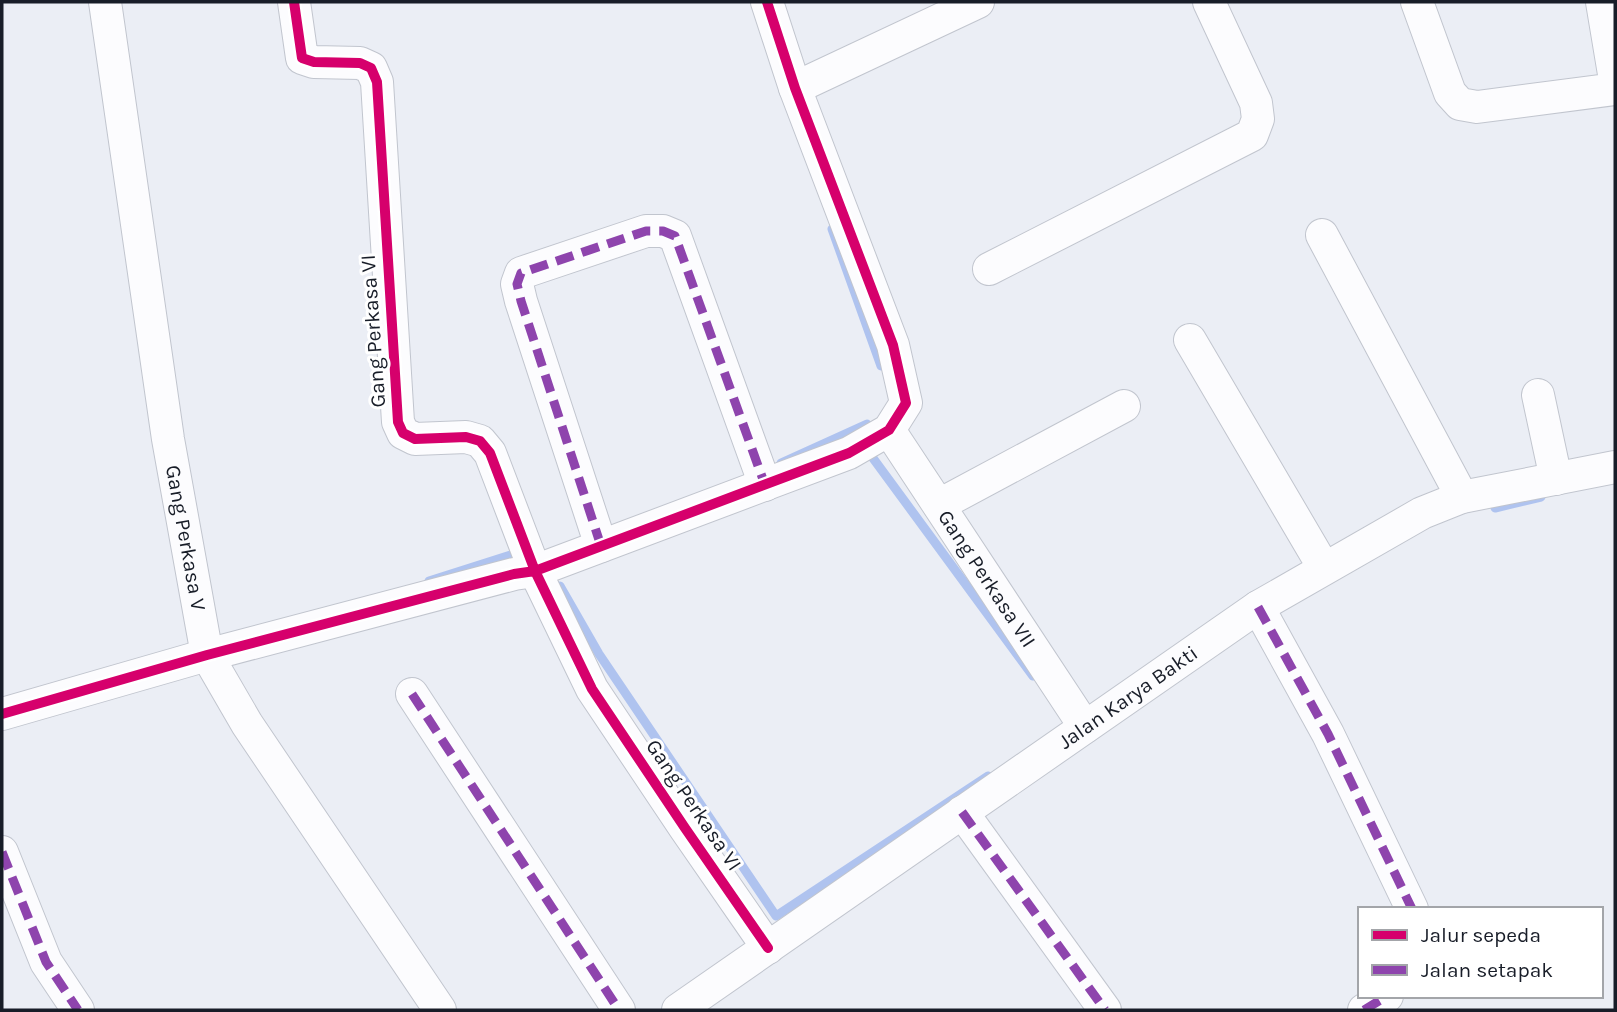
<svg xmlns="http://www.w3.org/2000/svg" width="1617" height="1012" font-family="Karla,sans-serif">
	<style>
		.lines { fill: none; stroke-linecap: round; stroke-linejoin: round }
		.stream { stroke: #afc3ef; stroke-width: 9 }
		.minor-casing { stroke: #c1c5ce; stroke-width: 34 }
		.minor { stroke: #fcfcfe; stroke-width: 32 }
		.quiet { stroke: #8e44ad; stroke-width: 9; stroke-dasharray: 18 9; stroke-linecap: butt }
		.cycleway-casing { stroke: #fff; stroke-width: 15 }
		.cycleway { stroke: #d6006c; stroke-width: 10 }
		.labels { text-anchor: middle; stroke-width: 6; stroke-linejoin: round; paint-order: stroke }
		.street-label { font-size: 21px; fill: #181d28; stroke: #fff }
	</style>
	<rect width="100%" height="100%" fill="#ebeef5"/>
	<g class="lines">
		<!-- stream -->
		<path class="stream" d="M 832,229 L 881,366
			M 867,450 L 1033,676
			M 781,463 L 867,424
			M 1495,508 L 1541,497
			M 429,581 L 517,553
			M 560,586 L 599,654 L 776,916 L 988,776"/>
		<defs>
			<g id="minor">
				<path id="s1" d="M 105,2 L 168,439 L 207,655 L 247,724 L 440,1010"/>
				<path d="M 294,2 L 302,58 L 314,62 L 360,63 L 371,68 L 377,82 L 398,422 L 403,433 L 415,439 L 466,437 L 480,441 L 490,453 L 535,571 L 592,689 L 685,828 L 768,948"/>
				<path d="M 1417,2 L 1450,93 L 1460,104 L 1477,107 L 1615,89"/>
				<path d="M 1602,2 L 1615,80"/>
				<path d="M 795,88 L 978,2"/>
				<path d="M 1322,235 L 1462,497"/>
				<path d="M 989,269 L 1252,135 L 1258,119 L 1256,103 L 1209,2"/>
				<path d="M 1190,340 L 1324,568"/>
				<path d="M 1538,395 L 1556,479"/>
				<path id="s2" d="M 889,430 L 1085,727"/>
				<path d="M 939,505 L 1124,406"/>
				<path d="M 601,546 L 521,301 L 517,284 L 521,273 L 646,231 L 663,231 L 675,236 L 765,485"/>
				<path d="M 1258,607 L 1328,734 L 1412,909"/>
				<path d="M 412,694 L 619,1010"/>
				<path d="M 2,714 L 207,655 L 514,574 L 535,571 L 849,453 L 889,430 L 906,403 L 893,345 L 795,88 L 767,2"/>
				<path d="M 962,812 L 1105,1010"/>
				<path d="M 2,852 L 46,962 L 78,1010"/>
				<path id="s3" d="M 678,1010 L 1258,607 L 1422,513 L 1462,497 L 1615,467"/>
				<path d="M 1364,1010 L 1387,996"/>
			</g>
		</defs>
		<!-- minor casing -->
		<use href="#minor" class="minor-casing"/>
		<!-- minor -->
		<use href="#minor" class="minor"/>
		<!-- quiet -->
		<path class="quiet" d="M 601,546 L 521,301 L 517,284 L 521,273 L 646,231 L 663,231 L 675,236 L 765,485
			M 1258,607 L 1328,734 L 1412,909
			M 412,694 L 619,1010
			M 962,812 L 1105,1010
			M 2,852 L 46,962 L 78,1010
			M 1364,1010 L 1387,996"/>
		<defs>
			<path id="cycleway" d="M 294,2 L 302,58 L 314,62 L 360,63 L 371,68 L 377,82 L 398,422 L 403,433 L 415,439 L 466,437 L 480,441 L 490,453 L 535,571 L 592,689 L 685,828 L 768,948
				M 2,714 L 207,655 L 514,574 L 535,571 L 849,453 L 889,430 L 906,403 L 893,345 L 795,88 L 767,2"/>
		</defs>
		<!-- cycleway casing -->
		<use href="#cycleway" class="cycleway-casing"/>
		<!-- cycleway -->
		<use href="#cycleway" class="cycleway"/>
	</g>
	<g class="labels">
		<!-- street labels -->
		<g class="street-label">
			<text transform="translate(373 331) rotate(-94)" y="7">Gang Perkasa VI</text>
			<text dy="7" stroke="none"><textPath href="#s1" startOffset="542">Gang Perkasa V</textPath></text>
			<text dy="7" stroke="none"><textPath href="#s2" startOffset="178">Gang Perkasa VII</textPath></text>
			<text dy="7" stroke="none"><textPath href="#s3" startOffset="548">Jalan Karya Bakti</textPath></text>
			<text transform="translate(694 805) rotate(56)" y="7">Gang Perkasa VI</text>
		</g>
	</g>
	<!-- border -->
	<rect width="1617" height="1012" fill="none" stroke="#181d28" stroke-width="7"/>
	<!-- legend -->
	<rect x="1358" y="907" width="245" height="91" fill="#ffffff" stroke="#a3a5a9" stroke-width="2"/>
	<rect x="1372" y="930" width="35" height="10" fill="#d6006c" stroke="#a3a5a9" stroke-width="2"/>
	<text x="1421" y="942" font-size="21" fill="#181d28">Jalur sepeda</text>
	<rect x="1372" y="965" width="35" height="10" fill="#8e44ad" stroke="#a3a5a9" stroke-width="2"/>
	<text x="1421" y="977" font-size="21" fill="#181d28">Jalan setapak</text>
</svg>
